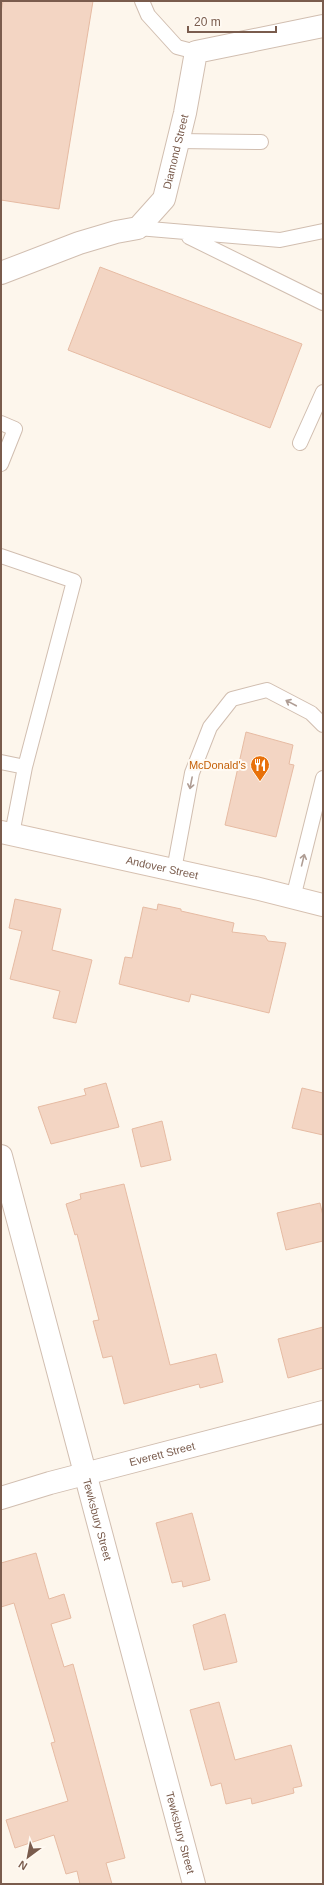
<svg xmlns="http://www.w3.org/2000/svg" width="324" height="1885" font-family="Arial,sans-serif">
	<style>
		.building { fill: #f3d5c3; stroke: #e6bba3 }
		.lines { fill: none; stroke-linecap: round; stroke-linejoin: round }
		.lane-casing { stroke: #d1beb0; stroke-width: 16 }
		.street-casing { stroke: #d1beb0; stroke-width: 24 }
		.secondary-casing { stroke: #d6c0b0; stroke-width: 24 }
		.lane { stroke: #fff; stroke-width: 14 }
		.street { stroke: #fff; stroke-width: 22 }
		.secondary { stroke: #fff; stroke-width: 22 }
		.oneway { stroke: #af9d94 }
		.labels { text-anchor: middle; stroke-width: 4; stroke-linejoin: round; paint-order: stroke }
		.street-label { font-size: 11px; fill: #7a5c4d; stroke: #fffaf3 }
		.food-label { font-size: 11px; fill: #c56008; stroke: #fffaf3; text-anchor: end }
	</style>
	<rect width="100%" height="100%" fill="#fdf6ec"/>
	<!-- building -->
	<path class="building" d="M 3,1 L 93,1 L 59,209 L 1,200 L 1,12 Z
		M 100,267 L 302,344 L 270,428 L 68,350 Z
		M 246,732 L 293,745 L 289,764 L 294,765 L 276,837 L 225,825 Z
		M 15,899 L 61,909 L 52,950 L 92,960 L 76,1023 L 53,1018 L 60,991 L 10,979 L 22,931 L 9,928 Z
		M 158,904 L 181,909 L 181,911 L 234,923 L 232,932 L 265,936 L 268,941 L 286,943 L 269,1013 L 191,994 L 189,1002 L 119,984 L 125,957 L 132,958 L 143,907 L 157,910 Z
		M 106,1083 L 119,1127 L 51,1144 L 38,1107 L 86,1095 L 84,1089 Z
		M 302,1088 L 323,1093 L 323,1135 L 292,1128 Z
		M 162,1121 L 171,1160 L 141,1167 L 132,1129 Z
		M 124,1184 L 170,1365 L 216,1354 L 223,1382 L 200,1388 L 199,1384 L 124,1404 L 112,1356 L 103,1358 L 93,1321 L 99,1320 L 77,1234 L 75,1235 L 66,1204 L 81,1199 L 80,1194 Z
		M 320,1203 L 323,1216 L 323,1241 L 286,1250 L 277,1213 Z
		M 323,1327 L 323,1368 L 288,1378 L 278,1339 Z
		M 192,1513 L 210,1580 L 183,1587 L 182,1581 L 172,1583 L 156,1523 Z
		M 36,1553 L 49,1599 L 64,1594 L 71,1618 L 51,1624 L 64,1667 L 73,1664 L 125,1858 L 106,1863 L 112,1884 L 80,1884 L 77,1871 L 66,1874 L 54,1835 L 15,1848 L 6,1820 L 68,1801 L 51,1743 L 55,1742 L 14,1603 L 1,1607 L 1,1563 Z
		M 225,1614 L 237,1662 L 204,1670 L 193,1625 Z
		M 219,1702 L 235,1760 L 291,1745 L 302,1786 L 293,1788 L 294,1793 L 252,1804 L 251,1798 L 226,1804 L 221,1783 L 211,1786 L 190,1710 Z"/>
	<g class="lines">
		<defs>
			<path id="lane" d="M 142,1 L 148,15 L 177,47 L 196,52
				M 178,141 L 261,142
				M 138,228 L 280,240 L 323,231
				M 189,237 L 323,303
				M 1,423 L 15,429 L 1,464
				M 300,443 L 323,392
				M 1,556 L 74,581 L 25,767 L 12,834
				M 1,762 L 25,767
				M 174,870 L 192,773 L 210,727 L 232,699 L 267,690 L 311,713 L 323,725
				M 293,898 L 323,778"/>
			<g id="street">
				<path id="s1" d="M 1,273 L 79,243 L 116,232 L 138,228 L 164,199 L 185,113 L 196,52 L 323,26"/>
				<path id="s2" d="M 1,1156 L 194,1884"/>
				<path id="s3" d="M 1,1498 L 50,1483 L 323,1412"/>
			</g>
			<g id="secondary">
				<path id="s4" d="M 1,832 L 255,888 L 323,905"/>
			</g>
		</defs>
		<!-- lane casing -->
		<use href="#lane" class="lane-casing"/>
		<!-- street casing -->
		<use href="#street" class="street-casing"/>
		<!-- secondary casing -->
		<use href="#secondary" class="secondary-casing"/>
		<!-- lane -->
		<use href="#lane" class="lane"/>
		<!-- street -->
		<use href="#street" class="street"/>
		<!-- secondary -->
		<use href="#secondary" class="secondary"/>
	</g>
	<!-- one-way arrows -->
	<defs><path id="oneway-shaft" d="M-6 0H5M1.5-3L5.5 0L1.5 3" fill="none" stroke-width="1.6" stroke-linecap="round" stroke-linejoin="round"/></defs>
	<g class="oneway">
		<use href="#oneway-shaft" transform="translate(291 703) rotate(-152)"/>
		<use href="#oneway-shaft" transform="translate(191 783) rotate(101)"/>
		<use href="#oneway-shaft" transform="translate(303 860) rotate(-76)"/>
	</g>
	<!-- icons -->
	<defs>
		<symbol id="restaurant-pin" viewBox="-11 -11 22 30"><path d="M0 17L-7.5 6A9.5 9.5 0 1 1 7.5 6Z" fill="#e8710a" stroke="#fffaf3"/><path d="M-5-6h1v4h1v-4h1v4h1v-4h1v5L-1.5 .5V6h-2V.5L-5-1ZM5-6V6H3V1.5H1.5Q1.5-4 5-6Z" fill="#fff"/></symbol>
	</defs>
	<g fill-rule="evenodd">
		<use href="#restaurant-pin" x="249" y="754" width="22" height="30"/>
	</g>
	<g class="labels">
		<!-- street labels -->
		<g class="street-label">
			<text dy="4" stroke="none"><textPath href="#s1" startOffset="232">Diamond Street</textPath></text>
			<text dy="4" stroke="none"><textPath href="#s4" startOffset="165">Andover Street</textPath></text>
			<text dy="4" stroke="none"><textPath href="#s3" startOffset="167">Everett Street</textPath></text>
			<text dy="4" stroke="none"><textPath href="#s2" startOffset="376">Tewksbury Street</textPath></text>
			<text dy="4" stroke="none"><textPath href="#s2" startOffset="700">Tewksbury Street</textPath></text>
		</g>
		<!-- food labels -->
		<g class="food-label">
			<text x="246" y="769">McDonald's</text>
		</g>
	</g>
	<!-- border -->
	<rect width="324" height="1885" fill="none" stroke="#7a5c4d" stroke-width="4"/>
	<!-- north arrow -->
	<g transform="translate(28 1857) rotate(212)" stroke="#fffaf3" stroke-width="3" paint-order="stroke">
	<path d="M0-3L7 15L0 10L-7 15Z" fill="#7a5c4d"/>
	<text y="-6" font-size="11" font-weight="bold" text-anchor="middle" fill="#7a5c4d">N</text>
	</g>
	<!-- scale -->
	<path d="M188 26v6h88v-6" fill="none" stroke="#7a5c4d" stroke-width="2"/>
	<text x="194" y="26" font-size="12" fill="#7a5c4d" stroke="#fffaf3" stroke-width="3" paint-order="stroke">20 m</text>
</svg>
